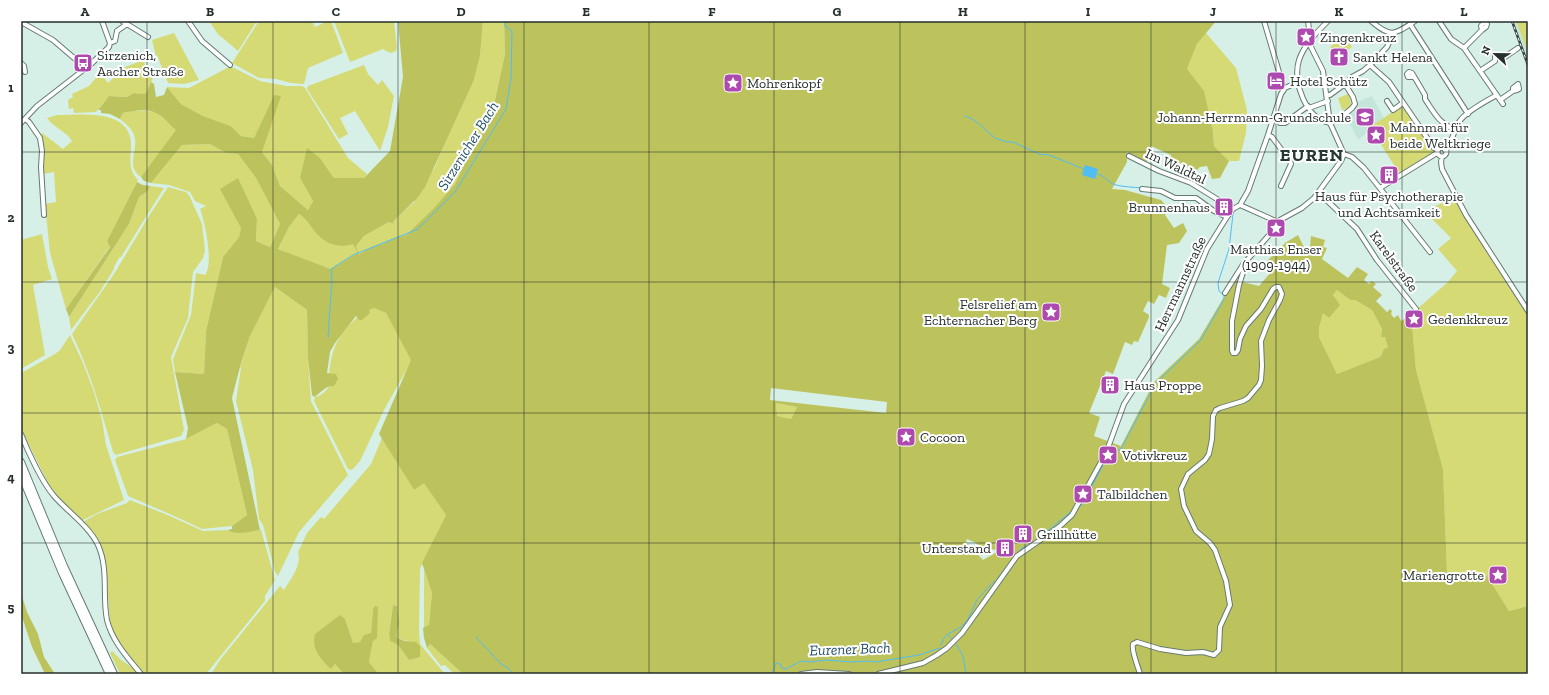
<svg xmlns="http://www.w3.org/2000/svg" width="1549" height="695" font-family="'Zilla Slab',serif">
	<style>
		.built { fill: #c3e5da }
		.green { fill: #d5da75; fill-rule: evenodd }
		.forest { fill: #bdc35c; fill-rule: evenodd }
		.water { fill: #50bdf5 }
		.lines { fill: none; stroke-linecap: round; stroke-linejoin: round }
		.stream { stroke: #50bdf5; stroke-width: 1 }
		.minor-casing { stroke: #647b73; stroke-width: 6 }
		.highway-casing { stroke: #647b73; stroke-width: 8 }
		.minor { stroke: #fff; stroke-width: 4 }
		.highway { stroke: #fff; stroke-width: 6 }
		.rail-casing { stroke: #394541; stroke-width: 2.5 }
		.rail { stroke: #fff; stroke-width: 1; stroke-dasharray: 3; stroke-linecap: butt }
		.grid { fill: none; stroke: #252f2c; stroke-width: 1; stroke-opacity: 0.55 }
		.labels { text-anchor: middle; stroke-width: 4; stroke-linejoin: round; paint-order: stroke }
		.poi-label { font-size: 14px; fill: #252f2c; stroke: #fff; text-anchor: start }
		.street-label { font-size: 14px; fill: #252f2c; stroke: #fff }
		.water-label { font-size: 15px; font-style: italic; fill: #245068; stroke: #fff }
		.district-label { font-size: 18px; font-weight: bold; letter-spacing: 1px; fill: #253a33; stroke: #fff }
		.neatline { fill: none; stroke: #252f2c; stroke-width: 1.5 }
		.grid-label { font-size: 13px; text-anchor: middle; font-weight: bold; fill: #252f2c }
	</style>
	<rect width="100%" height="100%" fill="#d6f0e7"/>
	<!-- built -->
	<path class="built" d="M 1511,21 L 1516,21 L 1528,53 L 1528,64 L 1526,65 Z
		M 1372,96 L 1384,118 L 1370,127 L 1372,129 L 1358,140 L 1346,115 L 1353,110 L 1357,102 Z"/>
	<!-- green -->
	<path class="green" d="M 209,21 L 257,21 L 238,51 L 218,34 Z
		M 259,21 L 312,21 L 315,27 L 328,21 L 331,21 L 343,53 L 308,68 L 304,84 L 291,83 L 276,79 L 259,78 L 232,63 Z
		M 334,21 L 394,21 L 397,48 L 396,51 L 390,53 L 383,49 L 350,62 Z
		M 483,21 L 504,21 L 505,54 L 495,100 L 455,184 L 433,209 L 406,235 L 394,238 L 382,244 L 371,247 L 331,269 L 278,249 L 289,227 L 299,214 L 306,218 L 320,237 L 353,244 L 358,251 L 356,246 L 364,236 L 389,222 L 393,224 L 394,221 L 415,201 L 435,167 L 447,138 L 474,80 L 480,56 Z
		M 1516,21 L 1528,21 L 1528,53 Z
		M 174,33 L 199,80 L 184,84 L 168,83 L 157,55 L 156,56 L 152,40 Z
		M 1206,33 L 1236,68 L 1247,110 L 1246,133 L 1239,161 L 1229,161 L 1214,146 L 1213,132 L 1187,69 L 1197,44 Z
		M 1345,36 L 1352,47 L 1348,50 L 1346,48 L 1344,49 L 1342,48 L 1335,54 L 1330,47 Z
		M 144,60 L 146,72 L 153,78 L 146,93 L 142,94 L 134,93 L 127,97 L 109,96 L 96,112 L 74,113 L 73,108 L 69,109 L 68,100 L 73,97 L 72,94 L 89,86 L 100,73 L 108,83 L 125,67 Z
		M 364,65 L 368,74 L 378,85 L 382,80 L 394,96 L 388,127 L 380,151 L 355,111 L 340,118 L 348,134 L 339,139 L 307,89 L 308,86 Z
		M 229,67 L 232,67 L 260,81 L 286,86 L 302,86 L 305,88 L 348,158 L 367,174 L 364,178 L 334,178 L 320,158 L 300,178 L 313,201 L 308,210 L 280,186 L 272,165 L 262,152 L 274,95 L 254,138 L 241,136 L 231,126 L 203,116 L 181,104 L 167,87 L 189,88 Z
		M 1348,94 C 1351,100 1353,105 1347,110 L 1345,109 L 1342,110 L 1338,98 Z
		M 1403,105 L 1433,151 L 1432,154 L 1399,173 L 1370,127 Z
		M 132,111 L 149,111 L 156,112 L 177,130 L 141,177 C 126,168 137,152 135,139 C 134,130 126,124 120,119 L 123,113 Z
		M 57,115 C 84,115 134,108 131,149 C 130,161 129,171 138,180 L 107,241 L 110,246 L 66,309 L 50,253 L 45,204 L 56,202 L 54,172 L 43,174 L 39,135 L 42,133 L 63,149 L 72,141 C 66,131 54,128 47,118 Z
		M 210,144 L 226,153 L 238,154 L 256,178 L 280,224 L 270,247 L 256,241 L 257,219 L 241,228 L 239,237 L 223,257 L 206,331 L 204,374 L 175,372 L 173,359 L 191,315 L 196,273 L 205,275 C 214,263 205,222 200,209 L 206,206 L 195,201 L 190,192 L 169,185 L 151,183 L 182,145 Z
		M 150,186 L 164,188 L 121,257 L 119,258 L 114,267 L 114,269 L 99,293 L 71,330 L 69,317 L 129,224 L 139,197 L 148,191 Z
		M 168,187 L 186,192 L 189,195 L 202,224 L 205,251 L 203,258 L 193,272 L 188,318 L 171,357 L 184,430 L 181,436 L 116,455 L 113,452 C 101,410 91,374 72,334 L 114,274 L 149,216 Z
		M 1456,195 L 1528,309 L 1528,606 L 1509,611 L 1487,577 L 1447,573 L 1443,469 L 1416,370 L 1412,325 L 1409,316 L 1448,282 L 1457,271 L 1438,249 L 1451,238 L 1425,212 Z
		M 42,234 L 48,267 L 52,279 L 33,285 L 45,355 L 21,369 L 21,240 Z
		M 275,287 L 307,310 L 308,359 L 311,401 L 348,475 L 299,532 L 278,576 L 275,572 L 263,525 L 259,519 L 253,470 L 236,401 L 241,368 L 240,367 L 250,336 Z
		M 1337,290 L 1350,300 L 1355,300 L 1372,310 L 1382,329 L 1381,337 L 1385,337 L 1389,347 L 1382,352 L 1380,357 L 1337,374 L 1319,337 L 1319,328 L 1323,312 L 1329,318 L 1339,305 L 1333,295 Z
		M 374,308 L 386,313 L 412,360 L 384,410 L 360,461 L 352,470 L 348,469 L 314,401 L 315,397 C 326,395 331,383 336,374 L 329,374 C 330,365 331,357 334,349 C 341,332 356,314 374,308 Z
		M 70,335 L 83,363 L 94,392 L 102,420 L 106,445 L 124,500 L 83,520 L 79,520 L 50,487 L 21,429 L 21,373 L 55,354 L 60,350 Z
		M 776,403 L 797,407 L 791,419 L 777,416 Z
		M 217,423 L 227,429 L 247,515 L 232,526 L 202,529 L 172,515 L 128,496 L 115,460 L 117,457 L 186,439 Z
		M 382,438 L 414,490 L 424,482 L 446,515 L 420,569 L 419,632 L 420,644 L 445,674 L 380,674 L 376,672 L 369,662 L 373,641 L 373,609 L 371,633 L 360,642 L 353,644 L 345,619 L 331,669 L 335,664 L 344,674 L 211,674 L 220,660 L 280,586 L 284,590 C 291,579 302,565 298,552 L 307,533 L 321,517 L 324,519 L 371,464 ZM 393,605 L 397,606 C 397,612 400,619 399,625 C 398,630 396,633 397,638 L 411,642 L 420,657 L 409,660 L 398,645 L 390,641 L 389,633 Z
		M 130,500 L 170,516 L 203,531 L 228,530 L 235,533 L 261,530 L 275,580 L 265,596 L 265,601 L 206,674 L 143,674 L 115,637 L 110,623 L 105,557 L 97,537 L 96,538 L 83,522 L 97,514 L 127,503 Z
		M 424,569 L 432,593 L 429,626 L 424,628 Z
		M 430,644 L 463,674 L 454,674 L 445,665 L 441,666 L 427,648 Z
		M 112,651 L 121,660 L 136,670 L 139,674 L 120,674 L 110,653 Z"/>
	<!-- forest -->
	<path class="forest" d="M 398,21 L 483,21 L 480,56 L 474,80 L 425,187 L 415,201 L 414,201 L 394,221 L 393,224 L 389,222 L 364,236 L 356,246 L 359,254 L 371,247 L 382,244 L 394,238 L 406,235 L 433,209 L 455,184 L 495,100 L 505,54 L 504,21 L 1216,21 L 1197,44 L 1187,69 L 1204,91 L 1213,132 L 1214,146 L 1229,161 L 1220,178 L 1212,179 L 1207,166 L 1200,167 L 1197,170 L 1170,159 L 1171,155 L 1151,146 L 1147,162 L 1127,152 L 1127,162 L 1112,189 L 1125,190 L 1161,200 L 1171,211 L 1165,215 L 1174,228 L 1183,223 L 1187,231 L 1179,243 L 1167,245 L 1162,284 L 1170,288 L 1166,298 L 1159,295 L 1154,304 L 1148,301 L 1143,311 L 1149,315 L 1149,317 L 1138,342 L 1134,341 L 1132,345 L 1125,342 L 1113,374 L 1106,371 L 1089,413 L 1100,417 L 1094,436 L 1121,446 L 1154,382 L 1199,339 L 1234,280 L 1259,286 L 1271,272 L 1264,264 L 1285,243 L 1298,235 L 1304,247 L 1310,247 L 1311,236 L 1325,240 L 1323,247 L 1327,248 L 1322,259 L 1348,278 L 1357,267 L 1368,274 L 1364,280 L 1369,284 L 1372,281 L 1376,284 L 1373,287 L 1382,295 L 1376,301 L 1387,312 L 1390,309 L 1392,311 L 1391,314 L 1394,318 L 1398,315 L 1401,321 L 1409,316 L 1412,325 L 1416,370 L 1443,469 L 1447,572 L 1487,576 L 1509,611 L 1528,606 L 1528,674 L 463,674 L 430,644 L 427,648 L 424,638 L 423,628 L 429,625 L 432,593 L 422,563 L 446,515 L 424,483 L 414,490 L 379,434 L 411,360 L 386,313 L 374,308 L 369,310 L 370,313 L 362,320 L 359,320 L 356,316 L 335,343 L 330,352 L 327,373 L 336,374 L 338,379 L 334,386 C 325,385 321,393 314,397 L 312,395 L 308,359 L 307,310 L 275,287 L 250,336 L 241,363 L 232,398 L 260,530 C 252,531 234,536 228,530 L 232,529 L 232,526 L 247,515 L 227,429 L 217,423 L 186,439 L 188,428 L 175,372 L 204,374 L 206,331 L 223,257 L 239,237 L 241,228 L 220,189 L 238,178 L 257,219 L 256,241 L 270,247 L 280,224 L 256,178 L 238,154 L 226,153 L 210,144 L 182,145 L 151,183 L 144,181 L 141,177 L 176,130 C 170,125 163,116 156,113 C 147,108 132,111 123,113 L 120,119 L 110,114 L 101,113 L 101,110 L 98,110 L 109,96 L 127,97 L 134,93 L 142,94 L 146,93 L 151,82 L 154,84 L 156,97 L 164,95 L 167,87 L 181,104 L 203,116 L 231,126 L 241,136 L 254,138 L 274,95 L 281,96 L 262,152 L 272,165 L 280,186 L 308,210 L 313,201 L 300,178 L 307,148 L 320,158 L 334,178 L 364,178 L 390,151 L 403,77 ZM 299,214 C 309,220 312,230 320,237 C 329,245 342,248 353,244 L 358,253 L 331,269 L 278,249 L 289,227 ZM 1337,290 L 1350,300 L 1355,300 L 1372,310 L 1382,329 L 1381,337 L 1385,337 L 1388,347 L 1384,349 L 1380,357 L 1337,374 L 1319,337 L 1319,328 L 1323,313 L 1329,318 L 1340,305 L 1333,295 ZM 771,388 L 887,402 L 886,413 L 770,400 ZM 776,403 L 797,407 L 791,419 L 777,416 ZM 967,539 L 974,542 L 984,548 L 996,550 L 997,552 L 983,560 L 966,542 Z
		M 137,182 L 143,185 L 150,186 L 148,191 L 139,197 L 129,224 L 69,317 L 66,309 L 110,247 L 107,241 Z
		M 21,593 L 27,612 L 38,634 L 44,657 L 55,674 L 45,674 L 32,647 L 21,614 Z
		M 393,605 L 397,606 C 397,612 400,619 399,625 C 398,630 396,633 397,638 L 405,641 L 416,642 L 420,646 L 420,657 L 409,660 L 398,645 L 390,641 L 389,634 Z
		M 375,606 L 378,607 L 377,638 L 373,641 L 369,662 L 376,671 L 380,674 L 344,674 L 335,664 L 331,669 C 321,659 311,650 315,634 L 340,615 L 345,619 L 353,643 L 360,642 L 364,635 L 371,633 L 373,609 Z"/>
	<!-- water -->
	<path class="water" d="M 1085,165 L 1098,169 L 1095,179 L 1082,175 Z"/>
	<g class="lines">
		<!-- stream -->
		<path class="stream" d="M 965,116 C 977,119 984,130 994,137
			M 995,138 L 1007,142 L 1013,142 L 1039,154 L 1049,155 L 1084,169
			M 1097,174 C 1105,175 1108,183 1116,185 C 1123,187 1134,187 1141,188
			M 328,337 L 332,280 L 331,269 L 353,255 L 418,229 L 455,192 L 506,109 L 511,78 L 512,31 L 505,26 L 505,21
			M 1088,494 L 1102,467 L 1111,454 L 1121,449 L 1156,383 L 1201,340 L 1224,299 L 1224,295 L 1219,291 L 1218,283 L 1229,249 L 1233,214
			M 1079,506 L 1082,505 L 1087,496
			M 1033,543 L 1074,509
			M 1016,555 L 1022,548 L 1030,544
			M 997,579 L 1014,557
			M 948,635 L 952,639
			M 476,637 L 501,664 L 508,668 L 513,674
			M 956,644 L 963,656 L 966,674
			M 941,645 L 944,638 L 948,634 L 961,627 L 967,621 L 977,600 L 994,581
			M 550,674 L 573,674
			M 770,674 L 774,669 L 776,663 L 780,664 L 782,668 L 786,669 L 801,661 L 810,662 L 826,660 L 852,662 L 867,661 L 876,662 L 919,655 L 940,648"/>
		<defs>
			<path id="minor" d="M 122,21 L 148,37
				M 188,21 L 202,41 L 230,65
				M 1264,21 L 1284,89
				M 1328,21 C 1317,32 1304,45 1299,60 C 1292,82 1306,119 1330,123 C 1339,117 1350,113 1355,104 L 1353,97 L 1345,84
				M 1371,21 C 1391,38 1394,35 1415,21
				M 1439,21 L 1451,39 L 1464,48 L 1503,104
				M 21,22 L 53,40 L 81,64 L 84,69
				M 1410,24 L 1468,114
				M 1482,30 L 1486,27 L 1487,24 L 1485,22
				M 110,43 L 115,41 L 117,31 L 127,24
				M 1464,48 L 1482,30 L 1481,26 L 1485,21
				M 21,63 L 24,66 L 25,72
				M 1370,65 L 1389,82 L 1434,148 L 1438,150
				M 1480,71 L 1495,61 L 1495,57 L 1499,57 L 1502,59 L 1518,48
				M 1413,77 L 1408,77 L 1407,74 L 1409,72 L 1412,73 L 1425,95 L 1425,99 C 1435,114 1438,122 1455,130
				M 1327,95 L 1330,95 L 1345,84 L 1352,77 L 1363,71 L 1370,65 L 1387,47 L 1390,40 L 1392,34
				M 1500,100 L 1513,91 L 1517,90 L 1519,89 L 1518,84 L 1513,88 L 1513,91
				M 1387,101 L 1393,110 L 1403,103
				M 1309,108 L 1328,101
				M 25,119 L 29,122 L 40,138 L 42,151 L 41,167 L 44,215
				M 21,123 L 37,106 L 91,64 L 109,47 L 110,43 L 102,21
				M 1280,123 L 1285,123 L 1308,106
				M 1268,135 L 1272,137 L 1290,161 L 1291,164 L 1281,186
				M1437.5 152a4.5 4.5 0 1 1 9 0a4.5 4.5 0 1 1-9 0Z
				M 1445,150 C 1453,142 1453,131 1459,122 C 1465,112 1486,101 1497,95
				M 1344,154 L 1352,157 L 1364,168 L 1430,252
				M 1129,156 L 1159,171 L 1191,183 L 1233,209
				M 1442,157 L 1441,162 L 1442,169 L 1466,215 L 1528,311
				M 1380,188 L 1437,153
				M 1142,189 L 1161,191 L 1175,198 L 1196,198 L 1214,211 L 1227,217
				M 1319,193 L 1357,229 L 1377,260 L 1416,309
				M 1240,205 L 1278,222
				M 1225,293 L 1244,263
				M 21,434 C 28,452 42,482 54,496 C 68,512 89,526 98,545 C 109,569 102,596 107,620 C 112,641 128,658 141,674
				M 801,674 L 817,672 L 849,674
				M 878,674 L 923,663 L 937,655 L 947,648 L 962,633 L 1017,556 L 1059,527 L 1072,515 L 1106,453 L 1124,404 L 1178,320 L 1207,249 L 1227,217 L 1233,209 L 1240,205 L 1248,191 L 1268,135 L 1281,94 L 1285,88 L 1298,82
				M 1140,674 C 1138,666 1131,651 1133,644 L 1137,642 L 1160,649 L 1186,653 L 1203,652 L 1214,655 L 1219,650 L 1220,627 L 1230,605 L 1226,581 L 1215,550 L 1210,543 L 1196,531 L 1184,506 L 1181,489 L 1188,474 L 1205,460 L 1209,454 L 1212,439 L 1213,416 L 1216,410 L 1220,408 L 1243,401 L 1248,398 L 1259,385 L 1261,380 L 1262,366 L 1261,341 L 1269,320 L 1280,300 L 1282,294 L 1279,287 L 1276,287 L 1273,289 L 1261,309 L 1246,326 L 1240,339 L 1238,350 L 1236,353 L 1233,353 L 1232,350 L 1232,321 L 1239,285 L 1247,260 L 1270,234 L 1280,220 L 1302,208 L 1314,198 L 1341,161 L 1344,154 L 1330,123 L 1323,71 L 1309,43 L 1310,38 L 1308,21"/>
			<path id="highway" d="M 21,462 L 64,566 L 114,674
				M 21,475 L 62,573 L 109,674"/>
		</defs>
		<!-- minor casing -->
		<use href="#minor" class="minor-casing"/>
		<!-- highway casing -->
		<use href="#highway" class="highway-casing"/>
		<!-- minor -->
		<use href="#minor" class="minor"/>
		<!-- highway -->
		<use href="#highway" class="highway"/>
		<defs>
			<path id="rail" d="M 1512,21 L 1528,65"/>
		</defs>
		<!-- rail casing -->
		<use href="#rail" class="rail-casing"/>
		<!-- rail -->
		<use href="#rail" class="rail"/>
	</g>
	<!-- grid -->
	<path class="grid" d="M 147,21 L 147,674M 273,21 L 273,674M 398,21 L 398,674M 524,21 L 524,674M 649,21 L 649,674M 774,21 L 774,674M 900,21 L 900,674M 1025,21 L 1025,674M 1151,21 L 1151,674M 1276,21 L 1276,674M 1402,21 L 1402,674M 21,152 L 1528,152M 21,282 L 1528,282M 21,413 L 1528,413M 21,543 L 1528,543"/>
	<!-- icons -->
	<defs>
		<symbol id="sight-square" viewBox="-11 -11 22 22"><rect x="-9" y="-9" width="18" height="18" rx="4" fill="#ae49af" stroke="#fff"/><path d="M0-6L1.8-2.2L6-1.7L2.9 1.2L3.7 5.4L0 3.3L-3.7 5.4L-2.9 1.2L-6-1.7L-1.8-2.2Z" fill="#fff"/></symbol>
		<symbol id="church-square" viewBox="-11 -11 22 22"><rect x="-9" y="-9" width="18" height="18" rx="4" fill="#ae49af" stroke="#fff"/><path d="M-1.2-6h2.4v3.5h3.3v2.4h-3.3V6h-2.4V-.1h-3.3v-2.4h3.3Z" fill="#fff"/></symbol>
		<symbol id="bus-square" viewBox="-11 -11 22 22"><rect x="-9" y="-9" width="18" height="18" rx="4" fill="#ae49af" stroke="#fff"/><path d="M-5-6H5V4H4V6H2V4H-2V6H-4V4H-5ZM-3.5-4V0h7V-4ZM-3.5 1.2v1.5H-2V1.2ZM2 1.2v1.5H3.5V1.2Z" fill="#fff"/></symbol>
		<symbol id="hotel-square" viewBox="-11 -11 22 22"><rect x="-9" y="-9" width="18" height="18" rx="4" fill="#ae49af" stroke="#fff"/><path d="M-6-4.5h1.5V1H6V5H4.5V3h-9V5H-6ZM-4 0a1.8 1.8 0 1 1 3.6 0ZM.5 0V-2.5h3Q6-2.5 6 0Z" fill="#fff"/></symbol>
		<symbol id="school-square" viewBox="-11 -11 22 22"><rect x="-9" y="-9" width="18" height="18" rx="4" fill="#ae49af" stroke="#fff"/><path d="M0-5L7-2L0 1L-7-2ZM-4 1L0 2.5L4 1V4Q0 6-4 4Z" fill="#fff"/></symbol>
		<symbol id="building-square" viewBox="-11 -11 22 22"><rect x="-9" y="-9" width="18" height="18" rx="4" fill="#ae49af" stroke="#fff"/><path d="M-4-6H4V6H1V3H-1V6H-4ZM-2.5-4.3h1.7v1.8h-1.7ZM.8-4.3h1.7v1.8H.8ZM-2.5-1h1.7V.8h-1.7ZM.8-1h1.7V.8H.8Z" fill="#fff"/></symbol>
	</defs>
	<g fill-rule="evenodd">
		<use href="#sight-square" x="1295" y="26" width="22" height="22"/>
		<use href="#church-square" x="1328" y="46" width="22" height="22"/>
		<use href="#bus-square" x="72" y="52" width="22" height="22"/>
		<use href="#hotel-square" x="1265" y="70" width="22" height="22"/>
		<use href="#sight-square" x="722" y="72" width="22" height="22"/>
		<use href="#school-square" x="1354" y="106" width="22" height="22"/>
		<use href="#sight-square" x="1365" y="124" width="22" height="22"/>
		<use href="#building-square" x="1378" y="164" width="22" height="22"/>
		<use href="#building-square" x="1213" y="196" width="22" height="22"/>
		<use href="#sight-square" x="1265" y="217" width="22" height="22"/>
		<use href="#sight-square" x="1040" y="301" width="22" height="22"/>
		<use href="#sight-square" x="1403" y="308" width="22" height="22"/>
		<use href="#building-square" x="1099" y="374" width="22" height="22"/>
		<use href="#sight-square" x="895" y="426" width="22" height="22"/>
		<use href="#sight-square" x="1097" y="444" width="22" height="22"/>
		<use href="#sight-square" x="1072" y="483" width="22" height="22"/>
		<use href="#building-square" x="1012" y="523" width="22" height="22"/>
		<use href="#building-square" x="994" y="537" width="22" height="22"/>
		<use href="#sight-square" x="1487" y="564" width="22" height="22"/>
	</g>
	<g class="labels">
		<!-- poi labels -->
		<g class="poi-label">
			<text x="1320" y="42">Zingenkreuz</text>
			<text x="97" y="60">Sirzenich,<tspan x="97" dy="16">Aacher Straße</tspan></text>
			<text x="1353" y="62">Sankt Helena</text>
			<text x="1290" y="86">Hotel Schütz</text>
			<text x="747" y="88">Mohrenkopf</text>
			<text x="1351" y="122" text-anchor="end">Johann-Herrmann-Grundschule</text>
			<text x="1390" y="132">Mahnmal für<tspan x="1390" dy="16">beide Weltkriege</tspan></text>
			<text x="1389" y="201" text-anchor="middle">Haus für Psychotherapie<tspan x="1389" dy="16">und Achtsamkeit</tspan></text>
			<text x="1210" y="212" text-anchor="end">Brunnenhaus</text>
			<text x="1276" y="254" text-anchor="middle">Matthias Enser<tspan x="1276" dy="16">(1909-1944)</tspan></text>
			<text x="1037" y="309" text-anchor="end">Felsrelief am<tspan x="1037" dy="16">Echternacher Berg</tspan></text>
			<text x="1428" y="324">Gedenkkreuz</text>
			<text x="1124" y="390">Haus Proppe</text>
			<text x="920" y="442">Cocoon</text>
			<text x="1122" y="460">Votivkreuz</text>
			<text x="1097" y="499">Talbildchen</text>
			<text x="1037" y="539">Grillhütte</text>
			<text x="991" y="553" text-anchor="end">Unterstand</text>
			<text x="1484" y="580" text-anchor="end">Mariengrotte</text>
		</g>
		<!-- street labels -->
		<g class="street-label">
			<text transform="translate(1176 166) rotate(25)" y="5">Im Waldtal</text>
			<text transform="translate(1394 261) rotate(54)" y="5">Karelstraße</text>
			<text transform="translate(1180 284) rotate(-65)" y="5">Herrmannstraße</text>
		</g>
		<!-- water labels -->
		<g class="water-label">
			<text transform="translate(468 146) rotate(-58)" y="5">Sirzenicher Bach</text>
			<text transform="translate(850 649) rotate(-2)" y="5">Eurener Bach</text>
		</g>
		<!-- district labels -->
		<g class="district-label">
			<text x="1312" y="161">EUREN</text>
		</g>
	</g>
	<!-- border -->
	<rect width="1549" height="695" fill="none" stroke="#ffffff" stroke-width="44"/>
	<!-- north arrow -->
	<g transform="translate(1495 54) rotate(292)" stroke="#ffffff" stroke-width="3" paint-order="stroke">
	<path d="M0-3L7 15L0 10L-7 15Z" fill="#252f2c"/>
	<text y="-6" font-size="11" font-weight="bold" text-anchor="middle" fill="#252f2c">N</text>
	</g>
	<rect x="22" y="22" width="1505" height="651" class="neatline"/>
	<g class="grid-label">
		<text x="85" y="16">A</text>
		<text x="210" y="16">B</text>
		<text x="336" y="16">C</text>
		<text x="461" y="16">D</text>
		<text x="586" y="16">E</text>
		<text x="712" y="16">F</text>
		<text x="837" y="16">G</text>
		<text x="963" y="16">H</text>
		<text x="1088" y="16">I</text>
		<text x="1213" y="16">J</text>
		<text x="1339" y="16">K</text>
		<text x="1464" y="16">L</text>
		<text x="11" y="92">1</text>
		<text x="11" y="222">2</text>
		<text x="11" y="352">3</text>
		<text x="11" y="482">4</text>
		<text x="11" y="612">5</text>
	</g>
</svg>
